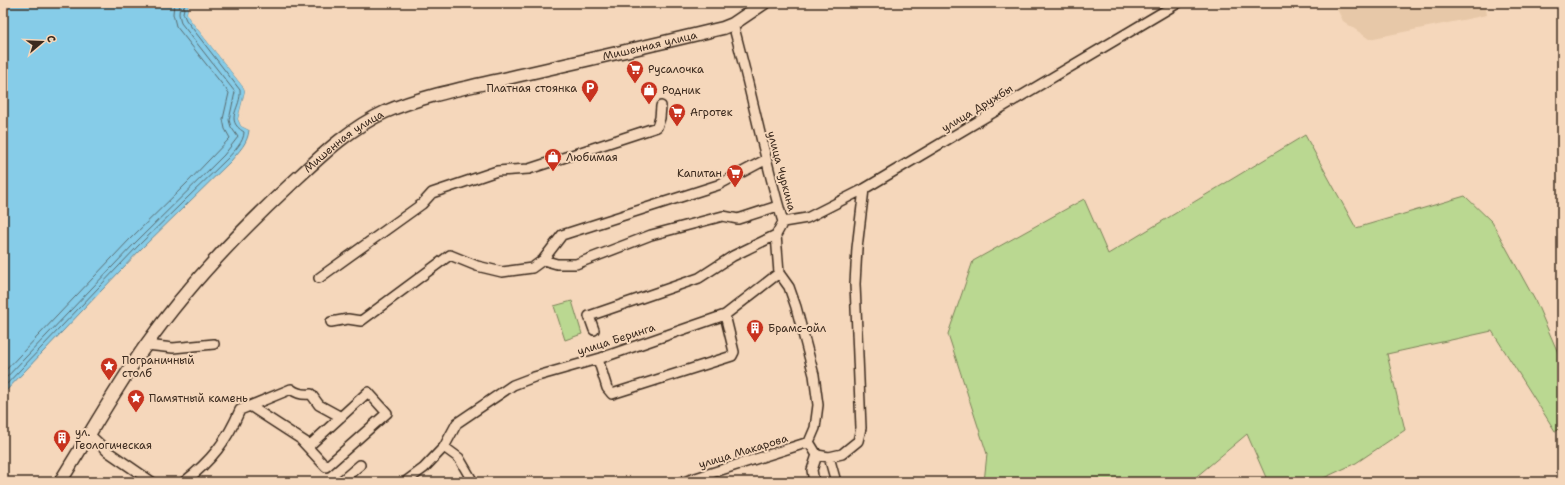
<svg xmlns="http://www.w3.org/2000/svg" width="1565" height="485" font-family="'Shantell Sans',sans-serif">
	<style>
		.built { fill: #e7c8a8 }
		.green { fill: #bad891; stroke: #7a8158 }
		.water { fill: #86cce8; stroke: #688b97 }
		.pier { fill: #f5d7bb }
		.lines { fill: none; stroke-linecap: round; stroke-linejoin: round }
		.shore { stroke: #596b6f; stroke-width: 1 }
		.minor-casing { stroke: #3b2a1e; stroke-width: 12 }
		.secondary-casing { stroke: #3b2a1e; stroke-width: 15 }
		.minor { stroke: #f5d7bb; stroke-width: 9 }
		.secondary { stroke: #f5d7bb; stroke-width: 12 }
		.labels { text-anchor: middle; stroke-width: 4; stroke-linejoin: round; paint-order: stroke }
		.street-label { font-size: 11px; fill: #3b2a1e; stroke: #f5d7bb }
		.poi-label { font-size: 11px; fill: #3b2a1e; stroke: #f5d7bb; text-anchor: start }
	</style>
	<rect width="100%" height="100%" fill="#f5d7bb"/>
	<filter id="ink" filterUnits="userSpaceOnUse"><feTurbulence type="fractalNoise" baseFrequency=".025" numOctaves="2"/><feDisplacementMap in="SourceGraphic" scale="8" xChannelSelector="R" yChannelSelector="G"/><feConvolveMatrix kernelMatrix="1 2 1 2 8 2 1 2 1" color-interpolation-filters="sRGB"/></filter>
	<g filter="url(#ink)">
		<!-- built -->
		<path class="built" d="M 1334,3 L 1485,3 L 1487,15 L 1369,39 L 1343,21 Z"/>
		<!-- green -->
		<path class="green" d="M 1305,135 L 1356,228 L 1465,196 L 1492,222 L 1536,302 L 1562,362 L 1562,430 L 1555,431 L 1492,331 L 1387,354 L 1405,430 L 1356,463 L 1315,482 L 1268,482 L 1247,434 L 1190,482 L 984,482 L 987,454 L 948,334 L 973,261 L 1084,199 L 1108,254 Z
			M 572,301 L 582,334 L 565,340 L 554,306 Z"/>
		<!-- water -->
		<path class="water" d="M 3,3 L 189,3 L 187,13 L 189,18 L 244,88 L 245,91 L 238,119 L 241,126 L 249,130 C 248,143 239,151 231,161 L 141,249 L 3,394 Z"/>
		<!-- pier -->
		<path class="pier" d="M 189,3 L 191,3 L 190,13 L 191,17 L 245,87 L 247,92 L 240,119 L 242,124 L 250,128 L 249,130 L 241,126 L 238,119 L 245,91 L 244,88 L 189,18 L 187,13 Z"/>
		<g class="lines">
			<!-- shore -->
			<path class="shore" d="M 3,373 L 130,239 L 187,183 L 230,138 L 225,129 L 223,119 L 229,93 L 176,26 L 173,14 L 174,3
				M 3,381 L 135,243 L 224,155 L 238,137 L 231,127 L 229,120 L 235,92 L 181,23 L 179,14 L 180,3
				M 3,388 L 138,246 L 228,158 C 234,151 244,142 244,132 C 223,119 242,108 240,90 L 186,20 L 183,13 L 185,3"/>
			<defs>
				<path id="minor" d="M 733,24 C 751,90 764,157 783,222 L 776,235 L 779,273 L 789,287 L 796,307 L 814,375 L 818,405 L 815,428 L 809,442 L 817,455 L 812,470 L 814,482
					M 783,222 L 807,218 L 864,189 L 1178,3
					M 543,260 L 557,264 L 576,264 L 651,235 L 723,216 L 738,219 L 778,206
					M 319,278 L 422,204 L 432,193 L 497,171 L 529,169 L 657,127 L 660,118 L 661,106
					M 331,322 L 348,319 L 361,321 L 450,255 L 477,266 L 502,272 L 532,268 L 543,260 L 562,235 L 718,185 L 765,160
					M 594,330 L 589,316 L 699,278 L 733,256 L 776,235
					M 147,345 L 173,348 L 214,344
					M 598,359 L 607,388 L 612,394 L 732,356 L 734,352 L 725,315
					M 250,406 L 310,445 L 368,392 L 387,413 L 326,467 L 301,440
					M 89,434 L 107,451 L 152,482
					M 817,455 L 829,457 L 842,454 L 858,441 L 861,428 L 855,284 L 857,248 L 864,189
					M 829,457 L 836,482
					M 184,482 C 211,461 227,441 240,410 L 291,389 C 296,393 304,395 311,394 L 319,405 L 341,417
					M 340,482 L 360,465
					M 405,482 L 424,468 L 444,447
					M 473,482 L 459,458 L 444,447 L 457,423 L 513,385 L 534,377 L 601,358 L 725,315 L 779,273
					M 683,482 L 809,442"/>
				<g id="secondary">
					<path id="s1" d="M 60,482 C 89,436 115,389 146,345 C 188,285 237,234 291,184 C 320,157 348,129 385,112 C 424,95 470,87 512,77 C 582,61 653,45 723,28 L 733,24 L 764,3"/>
				</g>
			</defs>
			<!-- minor casing -->
			<use href="#minor" class="minor-casing"/>
			<!-- secondary casing -->
			<use href="#secondary" class="secondary-casing"/>
			<!-- minor -->
			<use href="#minor" class="minor"/>
			<!-- secondary -->
			<use href="#secondary" class="secondary"/>
		</g>
	</g>
	<!-- icons -->
	<defs>
		<symbol id="supermarket-pin" viewBox="-11 -11 22 30"><path d="M0 17L-7.5 6A9.5 9.5 0 1 1 7.5 6Z" fill="#c8321e" stroke="#f5d7bb"/><path d="M-6-5.5h2.5l.6 2H6L4.5 2H-2.5L-4.4-4H-6ZM-1.5 3.2a1.3 1.3 0 1 0 .1 0ZM3 3.2a1.3 1.3 0 1 0 .1 0Z" fill="#fff"/></symbol>
		<symbol id="parking-pin" viewBox="-11 -11 22 30"><path d="M0 17L-7.5 6A9.5 9.5 0 1 1 7.5 6Z" fill="#c8321e" stroke="#f5d7bb"/><path d="M-3.5-5.5H1a3.5 3.5 0 0 1 0 7H-1V5.5H-3.5ZM-1-3.4V-.6H.8a1.4 1.4 0 0 0 0-2.8Z" fill="#fff"/></symbol>
		<symbol id="shop-pin" viewBox="-11 -11 22 30"><path d="M0 17L-7.5 6A9.5 9.5 0 1 1 7.5 6Z" fill="#c8321e" stroke="#f5d7bb"/><path d="M-5-2.5h2.3a2.7 3.5 0 0 1 5.4 0H5L5.5 6h-11ZM-1.5-2.5h3a1.5 2.3 0 0 0-3 0Z" fill="#fff"/></symbol>
		<symbol id="building-pin" viewBox="-11 -11 22 30"><path d="M0 17L-7.5 6A9.5 9.5 0 1 1 7.5 6Z" fill="#c8321e" stroke="#f5d7bb"/><path d="M-4-6H4V6H1V3H-1V6H-4ZM-2.5-4.3h1.7v1.8h-1.7ZM.8-4.3h1.7v1.8H.8ZM-2.5-1h1.7V.8h-1.7ZM.8-1h1.7V.8H.8Z" fill="#fff"/></symbol>
		<symbol id="sight-pin" viewBox="-11 -11 22 30"><path d="M0 17L-7.5 6A9.5 9.5 0 1 1 7.5 6Z" fill="#c8321e" stroke="#f5d7bb"/><path d="M0-6L1.8-2.2L6-1.7L2.9 1.2L3.7 5.4L0 3.3L-3.7 5.4L-2.9 1.2L-6-1.7L-1.8-2.2Z" fill="#fff"/></symbol>
	</defs>
	<g fill-rule="evenodd">
		<use href="#supermarket-pin" x="625" y="59" width="20" height="27"/>
		<use href="#parking-pin" x="580" y="78" width="20" height="27"/>
		<use href="#shop-pin" x="639" y="80" width="20" height="27"/>
		<use href="#supermarket-pin" x="667" y="102" width="20" height="27"/>
		<use href="#shop-pin" x="543" y="147" width="20" height="27"/>
		<use href="#supermarket-pin" x="725" y="163" width="20" height="27"/>
		<use href="#building-pin" x="745" y="318" width="20" height="27"/>
		<use href="#sight-pin" x="99" y="356" width="20" height="27"/>
		<use href="#sight-pin" x="126" y="388" width="20" height="27"/>
		<use href="#building-pin" x="52" y="428" width="20" height="27"/>
	</g>
	<g class="labels">
		<!-- street labels -->
		<g class="street-label">
			<text dy="4" stroke="none"><textPath href="#s1" startOffset="771">Мишенная улица</textPath></text>
			<text transform="translate(977 108) rotate(-31)" y="4">улица Дружбы</text>
			<text dy="4" stroke="none"><textPath href="#s1" startOffset="447">Мишенная улица</textPath></text>
			<text transform="translate(782 171) rotate(75)" y="4">улица Чуркина</text>
			<text transform="translate(616 339) rotate(-18)" y="4">улица Беринга</text>
			<text transform="translate(743 451) rotate(-17)" y="4">улица Макарова</text>
		</g>
		<!-- poi labels -->
		<g class="poi-label">
			<text x="648" y="73">Русалочка</text>
			<text x="577" y="92" text-anchor="end">Платная стоянка</text>
			<text x="662" y="94">Родник</text>
			<text x="690" y="116">Агротек</text>
			<text x="566" y="161">Любимая</text>
			<text x="722" y="177" text-anchor="end">Капитан</text>
			<text x="768" y="332">Брамс-ойл</text>
			<text x="122" y="364">Пограничный<tspan x="122" dy="13">столб</tspan></text>
			<text x="149" y="402">Памятный камень</text>
			<text x="75" y="436">ул.<tspan x="75" dy="13">Геологическая</tspan></text>
		</g>
	</g>
	<!-- margin -->
	<rect width="1565" height="485" fill="none" stroke="#f5d7bb" stroke-width="16"/>
	<rect x="8" y="8" width="1549" height="469" fill="none" stroke="#3b2a1e" stroke-width="1.5" filter="url(#ink)"/>
	<!-- north arrow -->
	<g transform="translate(42 42) rotate(71)" stroke="#f5d7bb" stroke-width="3" paint-order="stroke">
	<path d="M0-3L7 15L0 10L-7 15Z" fill="#3b2a1e"/>
	<text y="-6" font-size="11" font-weight="bold" text-anchor="middle" fill="#3b2a1e">С</text>
	</g>
</svg>
